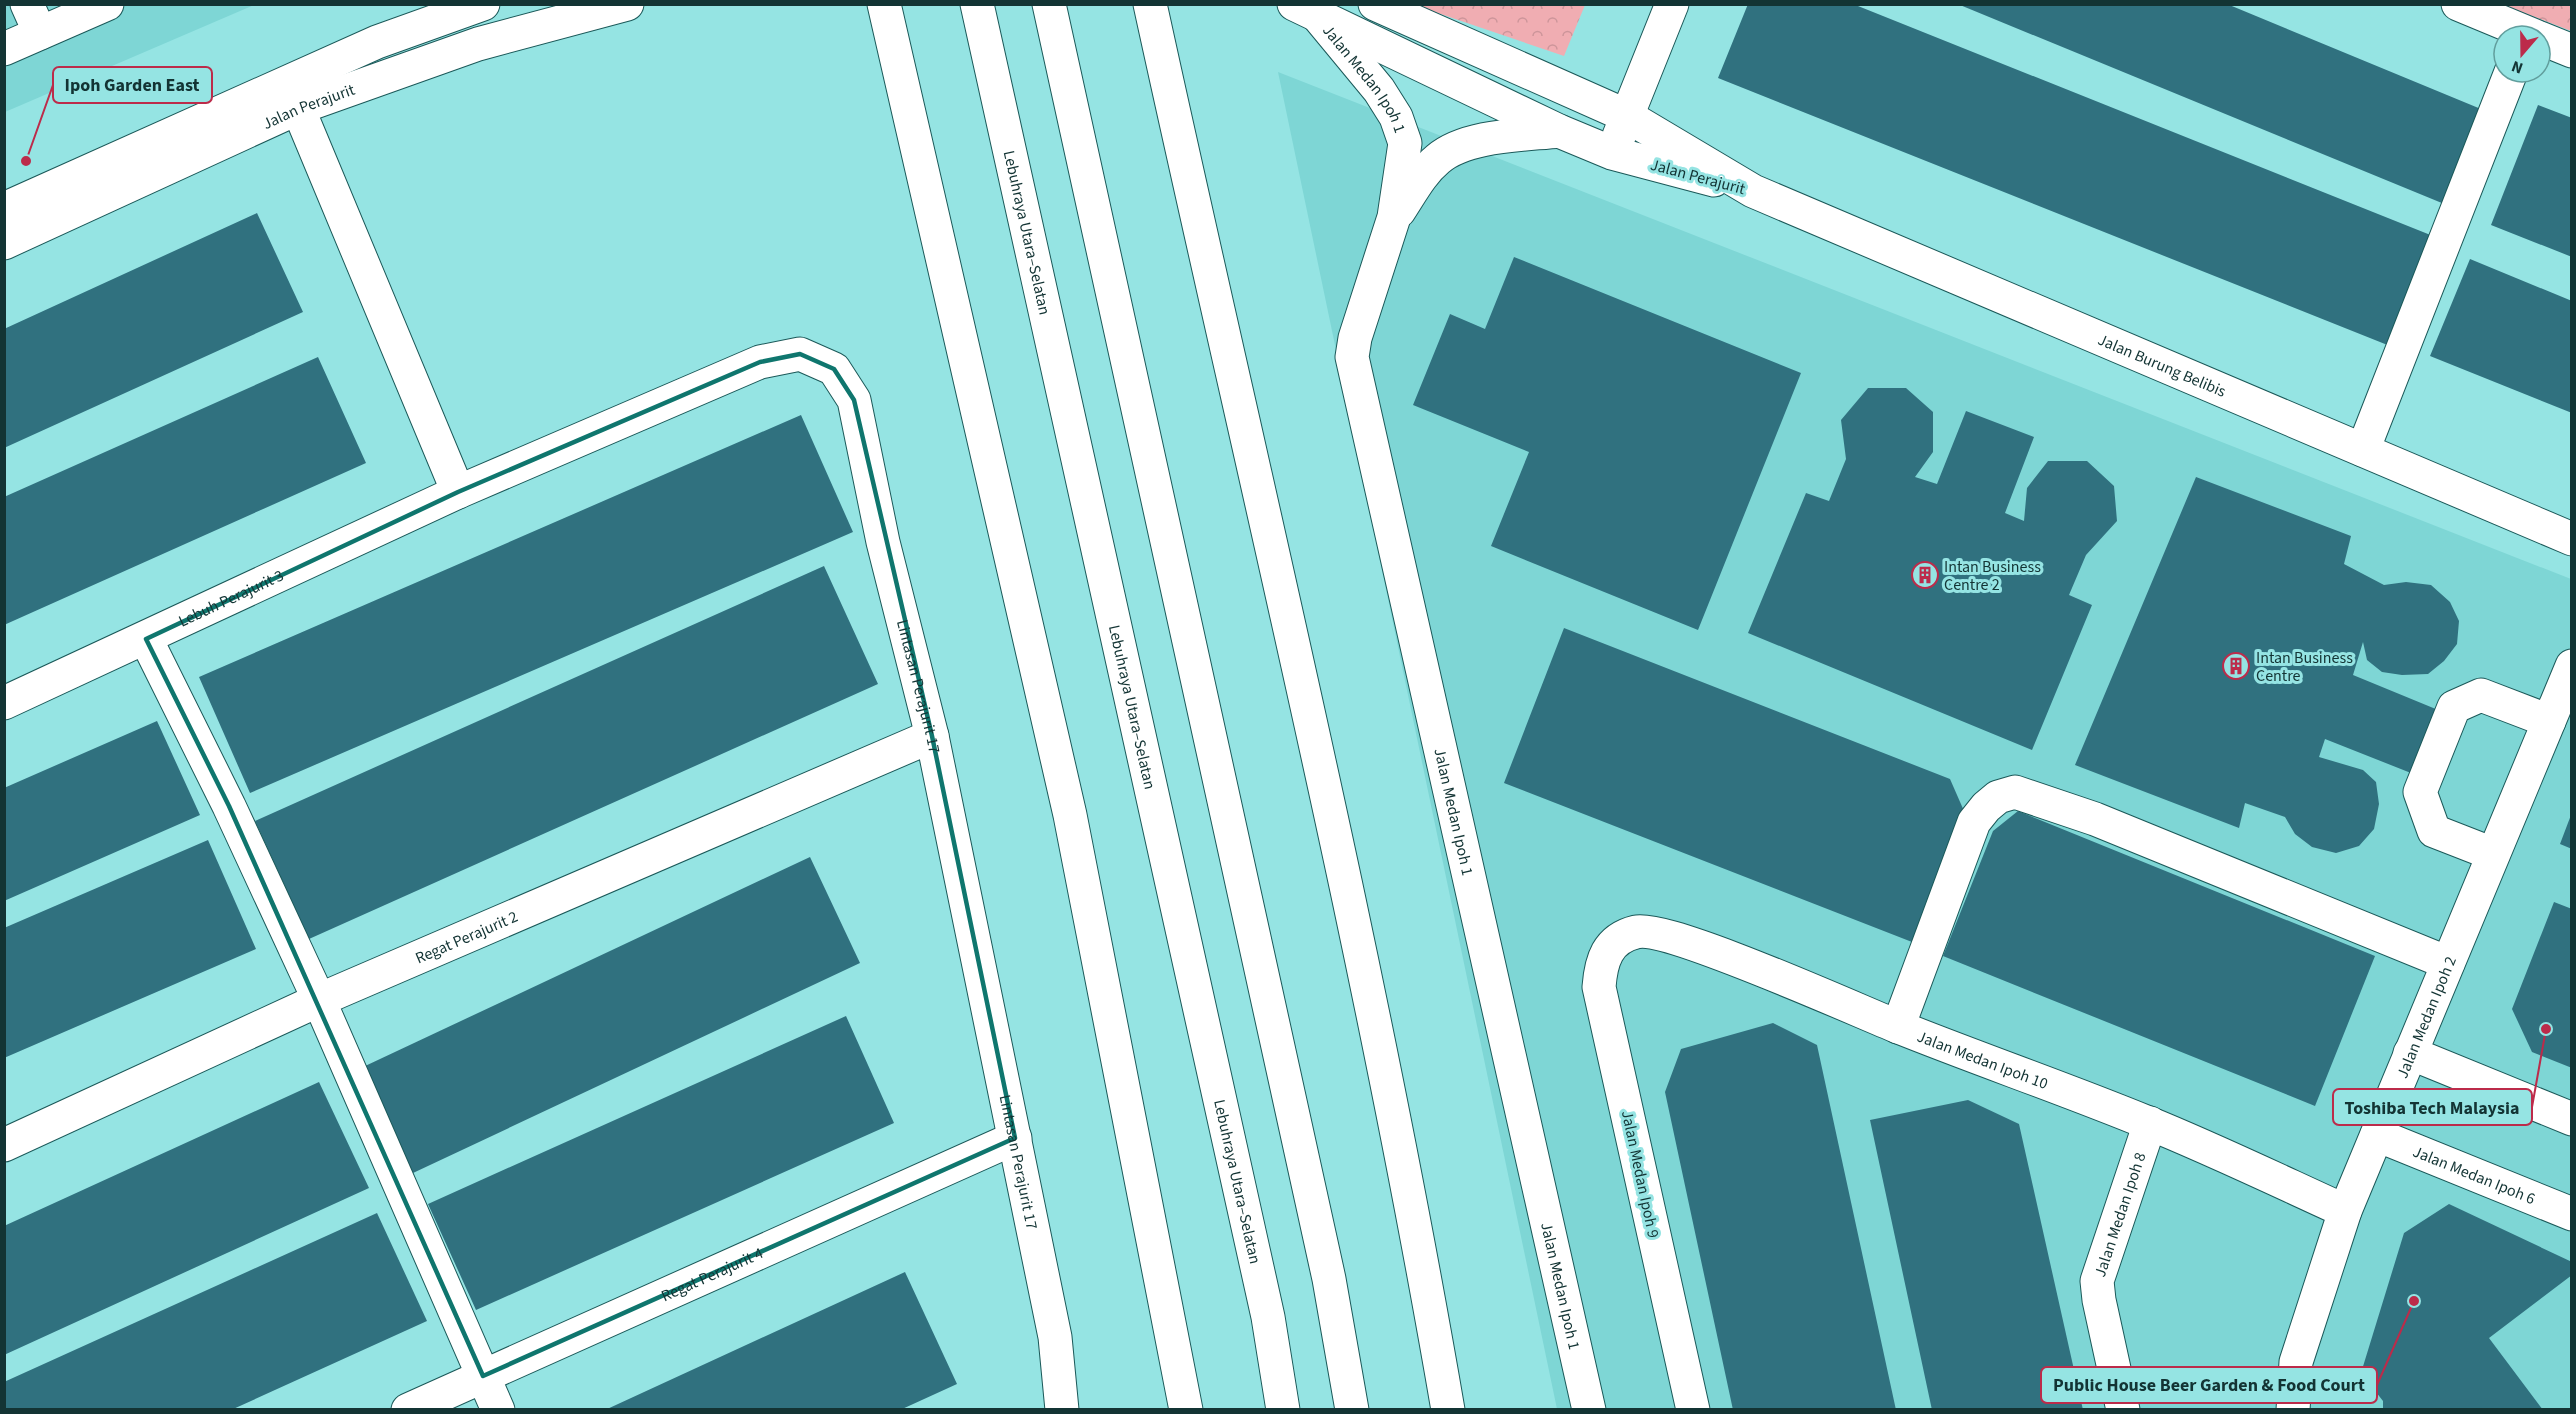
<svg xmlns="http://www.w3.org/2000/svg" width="2576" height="1414" font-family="'Source Sans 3',sans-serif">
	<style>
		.built { fill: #7ed6d5 }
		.park { fill: url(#park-crowns) }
		.building { fill: #30717f }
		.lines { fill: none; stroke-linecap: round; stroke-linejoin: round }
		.minor-casing { stroke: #1b5959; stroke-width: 35 }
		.major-casing { stroke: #1b5959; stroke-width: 35 }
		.highway-casing { stroke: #1b5959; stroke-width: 35 }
		.minor { stroke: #fff; stroke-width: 33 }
		.major { stroke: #fff; stroke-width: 33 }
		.highway { stroke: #fff; stroke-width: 33 }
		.marked { fill: none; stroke: #0f766e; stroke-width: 4.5; stroke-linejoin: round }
		.labels { text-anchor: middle; stroke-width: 6; stroke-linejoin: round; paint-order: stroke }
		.street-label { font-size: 16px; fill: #133434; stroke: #95e4e3 }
		.poi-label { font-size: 16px; fill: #133434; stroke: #95e4e3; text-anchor: start }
		.leader { fill: none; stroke: #bc2b4a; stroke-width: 2 }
		.callout-dot { fill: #bc2b4a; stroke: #95e4e3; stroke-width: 2 }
		.callout { fill: #95e4e3; stroke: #bc2b4a; stroke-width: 2 }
		.callout-label { font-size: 18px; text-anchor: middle; font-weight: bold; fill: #133434 }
	</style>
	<defs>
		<pattern id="park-crowns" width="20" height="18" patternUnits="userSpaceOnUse" patternTransform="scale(1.5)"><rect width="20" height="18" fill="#f0adb2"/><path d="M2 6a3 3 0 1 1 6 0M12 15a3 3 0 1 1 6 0" fill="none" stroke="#cd959a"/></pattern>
	</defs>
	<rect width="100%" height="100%" fill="#95e4e3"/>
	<!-- built -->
	<path class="built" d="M 5,5 L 254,5 L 5,112 Z
		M 1278,72 L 2571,579 L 2571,1409 L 1557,1409 Z"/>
	<!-- park -->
	<path class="park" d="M 1414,5 L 1585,5 L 1564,56 Z
		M 2504,5 L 2571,5 L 2571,31 Z"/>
	<!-- building -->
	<path class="building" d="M 1748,4 L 1853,4 L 2438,238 L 2395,348 L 1718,78 Z
		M 2227,4 L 2493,114 L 2454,208 L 1960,5 Z
		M 2538,105 L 2572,118 L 2572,257 L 2491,225 Z
		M 257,213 L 303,312 L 4,448 L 4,329 Z
		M 1514,257 L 1801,373 L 1698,630 L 1491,546 L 1529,452 L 1413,405 L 1450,314 L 1485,329 Z
		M 2470,259 L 2572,301 L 2572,413 L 2430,356 Z
		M 318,357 L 366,463 L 4,625 L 4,497 Z
		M 1868,388 L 1906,388 L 1933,412 L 1933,452 L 1915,477 L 1937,484 L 1966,411 L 2034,437 L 2005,513 L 2024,521 L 2027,488 L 2048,461 L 2087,461 L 2114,486 L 2117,521 L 2086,555 L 2069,595 L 2092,605 L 2032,750 L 1748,633 L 1806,493 L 1829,501 L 1846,459 L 1841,420 Z
		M 801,415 L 853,532 L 250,793 L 199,677 Z
		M 2196,477 L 2351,536 L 2344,564 L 2384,585 L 2406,582 L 2431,585 L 2450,602 L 2459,621 L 2457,644 L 2444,661 L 2428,674 L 2402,675 L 2382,672 L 2367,660 L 2363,642 L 2353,675 L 2443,712 L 2416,775 L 2325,739 L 2319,757 L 2363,770 L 2376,782 L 2379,804 L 2374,829 L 2359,846 L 2336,853 L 2312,847 L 2295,834 L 2285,817 L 2245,803 L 2239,828 L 2075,765 Z
		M 824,566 L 878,684 L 309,939 L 255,821 Z
		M 1564,628 L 1950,779 L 1964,811 L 1912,942 L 1504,783 Z
		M 157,721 L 200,815 L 4,901 L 4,788 Z
		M 2018,811 L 2375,956 L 2315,1106 L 1943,956 L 1993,831 Z
		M 2571,815 L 2572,815 L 2572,849 L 2560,844 Z
		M 208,840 L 256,949 L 4,1058 L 4,928 Z
		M 810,857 L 860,963 L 413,1173 L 363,1067 Z
		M 2554,902 L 2572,909 L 2572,1068 L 2532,1052 L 2512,1009 Z
		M 846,1016 L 894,1123 L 476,1310 L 428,1204 Z
		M 1773,1023 L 1817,1045 L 1896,1410 L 1733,1410 L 1665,1092 L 1681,1049 Z
		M 319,1082 L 369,1188 L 4,1355 L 4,1226 Z
		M 1968,1100 L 2019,1124 L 2083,1410 L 1932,1410 L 1870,1120 Z
		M 2449,1204 L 2572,1262 L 2572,1275 L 2489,1338 L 2543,1410 L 2383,1410 L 2383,1401 L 2361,1373 L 2404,1233 Z
		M 377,1213 L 427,1321 L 231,1410 L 4,1410 L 4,1382 Z
		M 905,1272 L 957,1384 L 900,1410 L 605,1410 Z"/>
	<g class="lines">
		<defs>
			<g id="minor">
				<path d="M 27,4 L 40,33"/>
				<path d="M 1294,4 L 1559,131 L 1612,153 L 1714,180"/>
				<path id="s1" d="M 1375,4 L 1627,116 L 1753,191 L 2572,539"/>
				<path d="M 2458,4 L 2535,36"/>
				<path id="s2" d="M 1317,15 L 1379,90 L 1396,117 L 1405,143 L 1394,217 L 1355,338 L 1352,357 L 1589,1410"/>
				<path d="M 2540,38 L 2572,51"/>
				<path d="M 4,49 L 107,4"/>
				<path d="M 298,108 L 458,492"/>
				<path d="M 1619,136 L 1672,4"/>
				<path d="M 4,209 L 377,42 L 483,4"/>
				<path d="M 1399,211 C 1411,193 1421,173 1438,159 C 1466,135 1523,135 1559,131"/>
				<path id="s3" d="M 4,243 L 298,108 L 478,44 L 627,4"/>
				<path d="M 2363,450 L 2511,72"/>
				<path d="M 146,639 L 229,806 L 319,1000 L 498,1410"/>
				<path id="s4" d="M 4,703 L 458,492 L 760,362 L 800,354 L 834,369 L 854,400 L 883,542 L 932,736 L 1055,1337 L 1062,1410"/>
				<path d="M 2493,854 L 2434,831 L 2420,792 L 2454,707 L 2481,695 L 2549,721"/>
				<path d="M 1898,1027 L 1974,822 L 1986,807 L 1998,797 L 2015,792 L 2095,819 L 2448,963"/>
				<path d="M 2410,1053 L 2572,1119"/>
				<path id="s5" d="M 2377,1135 L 2572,1214"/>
				<path id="s6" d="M 4,1145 L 319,1000 L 932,736"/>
				<path id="s7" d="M 408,1410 L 1015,1138"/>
				<path id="s8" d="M 1693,1410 L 1599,987 C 1601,961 1607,939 1636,932 C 1668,925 1854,1009 1896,1026 C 1978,1059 2063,1088 2146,1122 C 2213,1149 2279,1181 2345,1211"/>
				<path id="s9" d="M 2123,1410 L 2099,1300 L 2097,1281 L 2150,1123"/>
				<path id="s10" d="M 2293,1410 L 2296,1362 L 2345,1211 L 2572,666"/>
			</g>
			<path id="major" d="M 884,4 L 1070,815 L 1186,1410
				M 1150,4 C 1252,472 1367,938 1448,1410"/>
			<g id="highway">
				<path id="s11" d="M 977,4 L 1268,1317 L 1283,1410"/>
				<path d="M 1049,4 L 1329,1279 L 1352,1410"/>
			</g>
		</defs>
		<!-- minor casing -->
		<use href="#minor" class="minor-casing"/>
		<!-- major casing -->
		<use href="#major" class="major-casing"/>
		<!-- highway casing -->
		<use href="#highway" class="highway-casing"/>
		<!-- minor -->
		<use href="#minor" class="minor"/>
		<!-- major -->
		<use href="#major" class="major"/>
		<!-- highway -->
		<use href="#highway" class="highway"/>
	</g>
	<!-- marked area -->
	<path class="marked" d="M 800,354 L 834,369 L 854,400 L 932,736 L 1015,1138 L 483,1376 L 229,806 L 146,639 L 458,492 L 760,362 Z"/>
	<!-- icons -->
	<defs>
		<symbol id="building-ring" viewBox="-11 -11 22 22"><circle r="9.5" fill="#95e4e3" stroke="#bc2b4a" stroke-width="1.5"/><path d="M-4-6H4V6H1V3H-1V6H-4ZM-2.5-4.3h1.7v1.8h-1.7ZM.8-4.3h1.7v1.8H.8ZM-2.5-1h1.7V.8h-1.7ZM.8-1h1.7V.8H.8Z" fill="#bc2b4a"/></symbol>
	</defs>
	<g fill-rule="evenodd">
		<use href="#building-ring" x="1910" y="560" width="30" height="30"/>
		<use href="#building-ring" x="2221" y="651" width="30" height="30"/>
	</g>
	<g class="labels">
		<!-- street labels -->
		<g class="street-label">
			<text dy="6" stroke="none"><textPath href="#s2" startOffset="80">Jalan Medan Ipoh 1</textPath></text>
			<text dy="6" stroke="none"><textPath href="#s3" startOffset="334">Jalan Perajurit</textPath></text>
			<text transform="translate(1698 176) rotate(15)" y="6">Jalan Perajurit</text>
			<text dy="6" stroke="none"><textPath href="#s11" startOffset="234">Lebuhraya Utara–Selatan</textPath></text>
			<text dy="6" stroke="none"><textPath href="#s1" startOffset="867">Jalan Burung Belibis</textPath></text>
			<text dy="6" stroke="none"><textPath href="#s4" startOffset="250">Lebuh Perajurit 3</textPath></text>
			<text dy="6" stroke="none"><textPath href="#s4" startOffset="1238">Lintasan Perajurit 17</textPath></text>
			<text dy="6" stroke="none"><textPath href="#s11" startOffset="720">Lebuhraya Utara–Selatan</textPath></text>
			<text dy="6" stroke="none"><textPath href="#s2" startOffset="844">Jalan Medan Ipoh 1</textPath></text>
			<text dy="6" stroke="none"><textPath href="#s6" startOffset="507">Regat Perajurit 2</textPath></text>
			<text dy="6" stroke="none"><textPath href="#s10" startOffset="417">Jalan Medan Ipoh 2</textPath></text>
			<text dy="6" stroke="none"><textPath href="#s8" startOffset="876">Jalan Medan Ipoh 10</textPath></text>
			<text dy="6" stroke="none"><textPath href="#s4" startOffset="1724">Lintasan Perajurit 17</textPath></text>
			<text transform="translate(1641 1174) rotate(78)" y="6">Jalan Medan Ipoh 9</text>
			<text dy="6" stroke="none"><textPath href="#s5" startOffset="105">Jalan Medan Ipoh 6</textPath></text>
			<text dy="6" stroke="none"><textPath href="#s11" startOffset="1206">Lebuhraya Utara–Selatan</textPath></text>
			<text dy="6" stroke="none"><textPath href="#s9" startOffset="202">Jalan Medan Ipoh 8</textPath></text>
			<text dy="6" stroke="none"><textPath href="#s7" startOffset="333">Regat Perajurit 4</textPath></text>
			<text dy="6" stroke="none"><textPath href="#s2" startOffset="1330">Jalan Medan Ipoh 1</textPath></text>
		</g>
		<!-- poi labels -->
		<g class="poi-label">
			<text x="1944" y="572">Intan Business<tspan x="1944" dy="18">Centre 2</tspan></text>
			<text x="2256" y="663">Intan Business<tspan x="2256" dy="18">Centre</tspan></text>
		</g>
	</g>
	<!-- callouts -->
	<path class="leader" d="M26 161L53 85M2546 1029L2532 1107M2414 1301L2377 1385"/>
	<g class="callout-dot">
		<circle cx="26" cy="161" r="6"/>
		<circle cx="2546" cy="1029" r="6"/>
		<circle cx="2414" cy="1301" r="6"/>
	</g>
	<g class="callout">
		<rect x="53" y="67" width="159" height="36" rx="6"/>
		<rect x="2333" y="1089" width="199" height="36" rx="6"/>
		<rect x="2041" y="1367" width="336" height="36" rx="6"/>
	</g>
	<g class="callout-label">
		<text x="132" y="91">Ipoh Garden East</text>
		<text x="2432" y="1114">Toshiba Tech Malaysia</text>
		<text x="2209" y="1391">Public House Beer Garden &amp; Food Court</text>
	</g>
	<!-- border -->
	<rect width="2576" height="1414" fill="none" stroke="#133434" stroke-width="12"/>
	<!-- north arrow -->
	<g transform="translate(2522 54) rotate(200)"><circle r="28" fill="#95e4e3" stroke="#619e9d" stroke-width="1.5"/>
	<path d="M0-4.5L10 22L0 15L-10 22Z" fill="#bc2b4a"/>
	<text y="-9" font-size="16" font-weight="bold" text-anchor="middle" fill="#133434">N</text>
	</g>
</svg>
